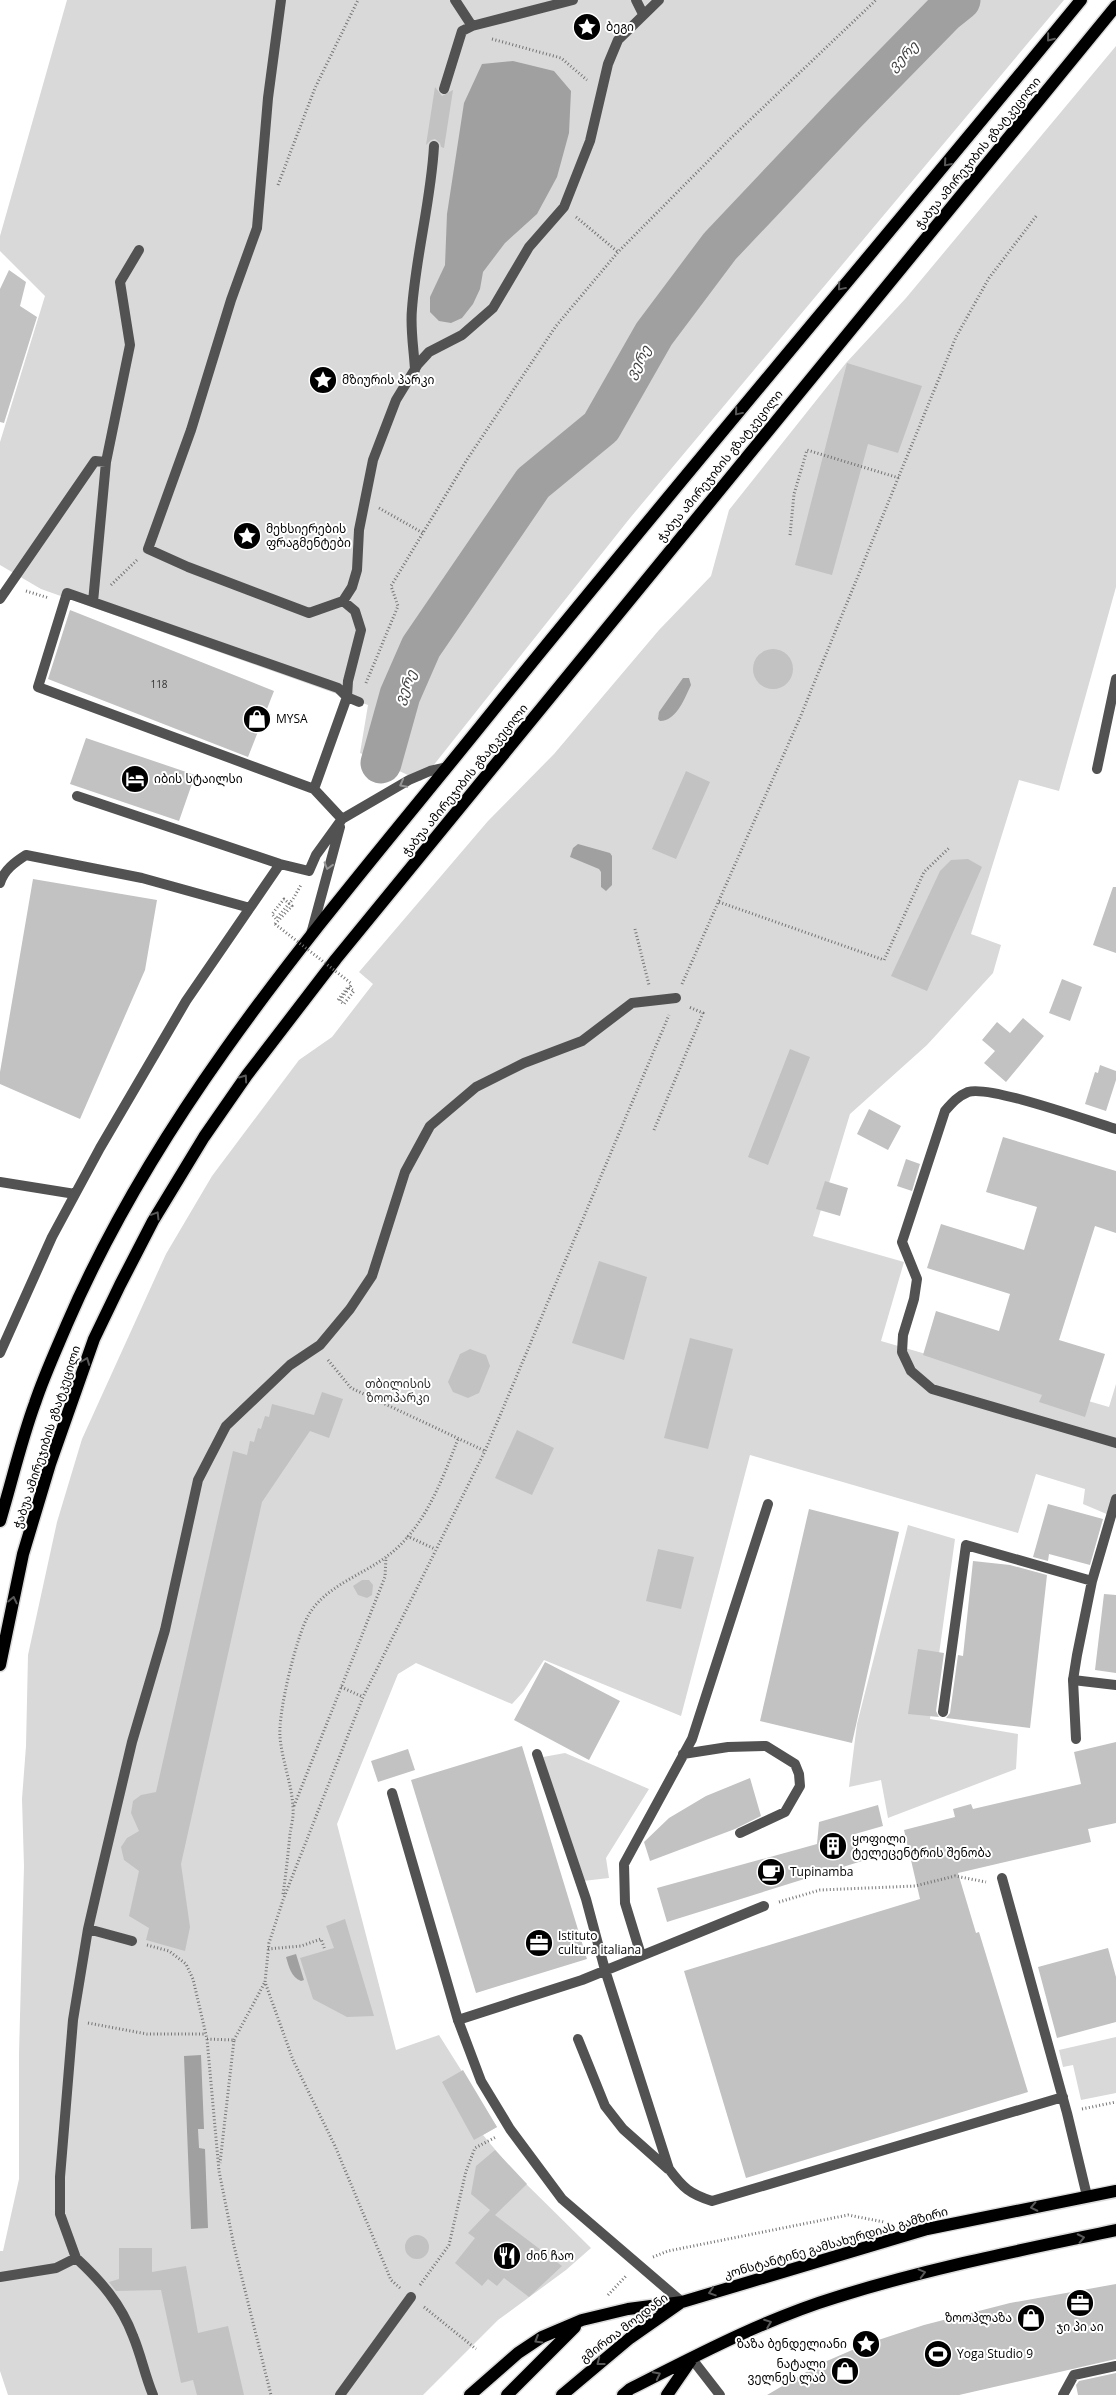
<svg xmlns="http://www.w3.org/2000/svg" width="1116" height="2395" font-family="'Open Sans','Noto Sans Georgian',sans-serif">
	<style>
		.green { fill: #d9d9d9 }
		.water { fill: #a0a0a0 }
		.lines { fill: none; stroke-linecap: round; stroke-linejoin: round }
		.river { stroke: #a0a0a0; stroke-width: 41 }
		.building { fill: #c2c2c2 }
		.primary-casing { stroke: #dbdbdb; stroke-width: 15 }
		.path { stroke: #747474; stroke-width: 3; stroke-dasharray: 1 2.5; stroke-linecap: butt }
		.lane { stroke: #525252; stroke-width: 10 }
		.street { stroke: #525252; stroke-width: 10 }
		.primary { stroke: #000; stroke-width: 12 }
		.path-bridge { stroke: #747474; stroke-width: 3; stroke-dasharray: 1 2.5; stroke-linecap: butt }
		.oneway { stroke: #595959 }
		.oneway2 { stroke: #979797 }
		.labels { text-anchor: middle; stroke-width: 4; stroke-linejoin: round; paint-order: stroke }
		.number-label { font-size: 10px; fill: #303030 }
		.poi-label { font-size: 12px; fill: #000; stroke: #fff; text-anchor: start }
		.street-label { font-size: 12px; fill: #000; stroke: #fff }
		.park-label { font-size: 12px; fill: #303030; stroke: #fff }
		.water-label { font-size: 14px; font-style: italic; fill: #414141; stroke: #fff }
	</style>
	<rect width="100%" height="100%" fill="#fff"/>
	<!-- green -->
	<path class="green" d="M 67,0 L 1064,0 L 630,518 L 421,781 L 360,753 L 368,705 L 41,589 L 0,565 L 0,442 L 45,296 L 0,251 L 0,236 Z
		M 1116,46 L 1116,587 L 1059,791 L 1019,780 L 971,934 L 1001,945 L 993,973 L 927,1045 L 850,1114 L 813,1236 L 904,1262 L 881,1341 L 1109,1407 L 1116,1384 L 1116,1518 L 1083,1504 L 1085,1489 L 1036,1474 L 1018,1533 L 750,1455 L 681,1716 L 544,1660 L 523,1692 L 512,1704 L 416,1663 L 398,1674 L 337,1824 L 396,2050 L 439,2035 L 497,2127 L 483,2135 L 514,2172 L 591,2248 L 566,2270 L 498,2320 L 423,2395 L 8,2395 L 0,2371 L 0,2251 L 3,2251 L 19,2179 L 19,2054 L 24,1866 L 22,1799 L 26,1746 L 28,1655 L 57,1522 L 82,1439 L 166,1254 L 212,1176 L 299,1060 L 332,1037 L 373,984 L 359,972 L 488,821 L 554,754 L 659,630 L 711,576 L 729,510 L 846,363 L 906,298 Z
		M 908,1525 L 955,1539 L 930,1719 L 1018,1734 L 1016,1769 L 888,1818 L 881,1780 L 849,1787 L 857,1724 Z
		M 565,1753 L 649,1789 L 606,1858 L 609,1878 L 583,1881 L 543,1757 Z
		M 1116,2037 L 1116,2093 L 1081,2100 L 1073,2065 L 1063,2067 L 1059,2050 Z"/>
	<!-- water -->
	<path class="water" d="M 513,61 L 554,71 L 571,91 L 569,133 L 557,177 L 537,214 L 505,243 L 483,272 L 480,289 L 473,304 L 462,318 L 451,323 L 439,321 L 430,312 L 430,297 L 445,265 L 447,214 L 464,103 L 482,64 Z
		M 683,678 L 689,678 L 691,685 C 685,697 677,721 660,721 L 658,719 L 659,712 Z
		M 578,844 L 610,853 L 612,856 L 612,885 L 606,891 L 601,887 L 601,872 L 599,869 L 570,857 L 573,848 Z
		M 296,1954 L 304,1980 L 301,1981 C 291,1977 289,1967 286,1957 Z
		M 201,2055 L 204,2129 L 198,2129 L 199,2148 L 205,2149 L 208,2228 L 191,2229 L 184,2056 Z"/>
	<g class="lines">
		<!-- river -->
		<path class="river" d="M 381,763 L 400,695 L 421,647 L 533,483 L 601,427 L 654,334 L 720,246 L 846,113 L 945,12 L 960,0"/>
	</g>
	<!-- building -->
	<path class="building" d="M 435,87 L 442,96 L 453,90 L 444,148 L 441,147 L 440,143 L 435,139 L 431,140 L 426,145 Z
		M 9,270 L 26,282 L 20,306 L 37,317 L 4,423 L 0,422 L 0,289 Z
		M 847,363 L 922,386 L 898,453 L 868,444 L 832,575 L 795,565 Z
		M 70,610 L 274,691 L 248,757 L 48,679 Z
		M753 669a20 20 0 1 1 40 0a20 20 0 1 1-40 0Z
		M 86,738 L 195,775 L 179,821 L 70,784 Z
		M 686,771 L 710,782 L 676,859 L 652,849 Z
		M 968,859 L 982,867 L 927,991 L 891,976 L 940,871 L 951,860 Z
		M 33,879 L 157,900 L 145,970 L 80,1119 L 0,1084 L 0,1072 Z
		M 1113,887 L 1116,887 L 1116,953 L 1093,945 Z
		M 1062,979 L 1082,987 L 1070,1021 L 1049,1013 Z
		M 1023,1018 L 1044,1036 L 1006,1082 L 984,1063 L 995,1051 L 982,1040 L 997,1022 L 1010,1033 Z
		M 790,1049 L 810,1057 L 768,1165 L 748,1157 Z
		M 1100,1065 L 1116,1071 L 1116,1080 L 1106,1111 L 1085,1104 L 1095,1072 L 1098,1073 Z
		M 869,1109 L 901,1126 L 888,1150 L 857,1134 Z
		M 1003,1137 L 1116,1171 L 1116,1233 L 1095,1226 L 1059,1340 L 1105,1354 L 1085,1417 L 1039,1402 L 1042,1395 L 923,1355 L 936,1311 L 999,1331 L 1010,1294 L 927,1268 L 941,1224 L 1024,1250 L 1037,1207 L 986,1192 Z
		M 906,1159 L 920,1164 L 912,1191 L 897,1186 Z
		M 825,1181 L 848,1188 L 840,1216 L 816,1209 Z
		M 599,1261 L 647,1277 L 624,1360 L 572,1343 Z
		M 690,1338 L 733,1349 L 708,1449 L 664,1438 Z
		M 470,1349 L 486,1355 L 490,1366 L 479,1393 L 468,1398 L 453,1392 L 448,1382 L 460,1354 Z
		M 322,1392 L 343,1399 L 329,1438 L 310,1431 L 262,1502 L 181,1864 L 190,1927 L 185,1951 L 146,1940 L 149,1928 L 129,1916 L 139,1871 L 124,1860 L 121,1847 L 127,1838 L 139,1831 L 131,1813 L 133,1801 L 141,1795 L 156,1792 L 233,1451 L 247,1455 L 250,1441 L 254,1442 L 258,1428 L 261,1429 L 265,1416 L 269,1417 L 272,1404 L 314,1415 Z
		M 517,1430 L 554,1448 L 532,1495 L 495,1478 Z
		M 1048,1504 L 1103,1519 L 1090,1565 L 1049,1554 L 1048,1561 L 1033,1557 Z
		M 809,1509 L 899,1532 L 852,1743 L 760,1721 Z
		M 658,1549 L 694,1557 L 681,1609 L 646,1601 Z
		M 973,1561 L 1010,1565 L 1047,1575 L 1030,1728 L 946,1718 L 950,1713 L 958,1655 L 963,1656 Z
		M 362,1580 L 369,1580 L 373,1585 L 372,1595 L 367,1598 L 358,1595 L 353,1586 Z
		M 1104,1594 L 1116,1595 L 1116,1673 L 1095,1670 Z
		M 918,1649 L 944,1653 L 936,1711 L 939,1717 L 908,1714 Z
		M 545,1662 L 620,1701 L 589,1760 L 514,1720 Z
		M 1116,1742 L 1116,1823 L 1088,1829 L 1091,1842 L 958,1873 L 976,1933 L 979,1932 L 1028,2092 L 746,2178 L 684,1971 L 920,1899 L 904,1830 L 955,1817 L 953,1809 L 971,1804 L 973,1809 L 1081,1784 L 1074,1752 Z
		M 522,1746 L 587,1959 L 476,1993 L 411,1780 Z
		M 408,1749 L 415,1770 L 378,1782 L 371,1761 Z
		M 750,1778 L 761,1816 L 735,1829 L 650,1861 L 644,1842 L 669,1818 L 706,1796 Z
		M 878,1805 L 883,1826 L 855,1834 L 862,1861 L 667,1922 L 657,1888 L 817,1844 L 819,1822 Z
		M 345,1919 L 374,2016 L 347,2017 L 313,1999 L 300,1958 L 334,1948 L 326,1926 Z
		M 1108,1948 L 1116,1977 L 1116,2022 L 1057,2038 L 1038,1967 Z
		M 463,2070 L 497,2127 L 474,2140 L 442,2082 Z
		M 495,2150 L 527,2184 L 495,2215 L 562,2266 L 529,2297 L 504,2278 L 497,2286 L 488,2279 L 482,2286 L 455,2263 L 475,2238 L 468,2233 L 490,2210 L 471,2194 L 476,2166 Z
		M405 2247a12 12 0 1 1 24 0a12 12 0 1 1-24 0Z
		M 119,2248 L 152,2248 L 152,2272 L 186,2266 L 198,2333 L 228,2326 L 244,2395 L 197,2395 L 193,2380 L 181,2383 L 161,2290 L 116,2291 L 109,2282 L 119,2279 Z
		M 1116,2284 L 1116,2359 L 959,2395 L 767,2395 L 820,2364 L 866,2344 L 924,2325 L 1010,2303 Z
		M 1116,2373 L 1116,2395 L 1078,2395 L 1076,2385 L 1079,2381 Z"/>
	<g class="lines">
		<defs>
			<path id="primary" d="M 0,1521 C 12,1481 21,1441 35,1403 C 44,1376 56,1350 67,1324 C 166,1094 336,906 491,713 C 685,473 885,239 1081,0
				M 0,1665 L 23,1554 L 50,1464 L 94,1339 L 120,1285 L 153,1221 L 204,1137 L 247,1075 L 336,959 L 1116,6
				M 470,2395 L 518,2353 L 542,2337 L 582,2320 L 628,2309 L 682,2302 L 927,2229 L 1116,2191
				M 507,2395 L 575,2327
				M 562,2395 L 630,2338 L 680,2303
				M 623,2395 L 630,2389 C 697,2355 765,2319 837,2297 C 929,2268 1022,2250 1116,2230
				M 667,2395 L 691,2360"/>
		</defs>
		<!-- primary casing -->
		<use href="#primary" class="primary-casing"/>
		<!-- path -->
		<path class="path" d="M 492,39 L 561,58 L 587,80
			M 278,185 L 315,88 L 358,0
			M 576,217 L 618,252
			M 379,508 L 423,533
			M 790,535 L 794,494 L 807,450 L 899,478
			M 111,585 L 137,560
			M 26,591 L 49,598
			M 366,683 L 398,606 L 391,586 L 468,458 L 556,326 L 618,252 L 731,138 L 876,0
			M 719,902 L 884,960 L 924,872 L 949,848
			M 275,924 L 292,906 L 284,899 L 272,914 L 276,919 L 293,899 L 301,885
			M 635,929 L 649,985
			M 682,984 L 799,720 L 956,337 L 989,278 L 1037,215
			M 338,1000 L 348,987 L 354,991 L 344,1004 L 340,1001 L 352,984
			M 654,1130 L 703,1013 L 689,1007
			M 328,1360 L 351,1388 L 485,1451
			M 407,1536 L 435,1549
			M 341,1687 L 363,1697
			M 294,1806 L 385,1577 L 386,1557
			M 283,1894 C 286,1874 288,1854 290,1834 C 291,1826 294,1816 293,1808 C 292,1784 282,1761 280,1737 C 278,1712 296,1638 308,1616 C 324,1587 362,1575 386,1557 C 424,1530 442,1480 458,1439
			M 779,1902 L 820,1890 L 915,1886 L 955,1876 L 986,1882
			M 147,1945 L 169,1951 L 186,1964 L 193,1979 L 207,2039 L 219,2171 L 234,2246 L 271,2395
			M 268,1949 L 301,1946 L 321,1939 L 325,1950
			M 88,2023 L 147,2034 L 206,2034
			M 207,2039 L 234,2040 L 220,2163
			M 234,2040 L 265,1982
			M 1082,2109 L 1116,2102
			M 653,2257 L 668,2251 L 848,2215 L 884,2222
			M 420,2285 L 449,2245 L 466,2171 L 475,2148 L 496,2137
			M 400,2288 L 391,2280 L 335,2146 L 293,2060 L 265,1982 L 269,1943 L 283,1900 L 363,1697 L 485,1451 L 669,1015
			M 608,2295 L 626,2276
			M 424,2307 L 476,2349"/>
		<!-- lane -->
		<path class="lane" d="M 281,0 L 268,98 L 257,228 L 231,300 L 191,430 L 148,549 L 188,567 L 309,613 L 343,601 L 352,587 L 357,570 L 359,530 L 373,460 L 396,400 L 418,364 L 429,352 L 462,335 L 493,308 L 529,247 L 564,207 L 590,141 L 608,64 L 618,40 L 659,0
			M 455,0 L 472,26
			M 636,0 L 643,14
			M 444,89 L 462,31 L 472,26 L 573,0
			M 415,370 C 414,350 410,329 412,309 C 416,254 431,201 434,146
			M 67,593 L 338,688 L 347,697 L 314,789 L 38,687 Z
			M 0,599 L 95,461 L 106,462
			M 343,601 L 355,611 L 361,630 L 348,681 L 347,697 L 359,702
			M 93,602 L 106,462 L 130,345 L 120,282 L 139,250
			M 1097,769 L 1116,679
			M 314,789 L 342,819
			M 77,796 L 280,864 L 309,871 L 316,855 L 342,819 L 409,780 L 430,771 L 448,767
			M 0,883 C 4,870 15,862 26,855 L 142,878 L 250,908
			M 311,934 L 340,827
			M 1116,1129 C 1089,1121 990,1085 968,1092 C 958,1096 952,1103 945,1111 L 902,1242 L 917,1279 L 914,1299 L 903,1335 L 902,1352 L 911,1371 L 932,1389 L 1116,1443
			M 0,1182 L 75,1194
			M 0,1353 L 52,1237 L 100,1148 L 186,1001 L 280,864
			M 943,1712 L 966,1545 L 1092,1581
			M 1076,1739 L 1073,1680 L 1077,1655 L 1092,1581 L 1116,1499
			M 537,1754 L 586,1899 L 605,1970 L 669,2169 C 683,2188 690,2194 712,2201 L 1063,2097
			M 683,1754 L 728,1747 L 766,1746 L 795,1764 L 799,1774 L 800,1786 L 785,1812 L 740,1833
			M 1002,1878 L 1067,2113 L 1087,2196
			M 88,1929 L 132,1941
			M 641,1955 L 625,1903 L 624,1864 L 692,1739 L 768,1504
			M 458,2020 L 582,1980 L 764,1906
			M 578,2039 L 605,2106 L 623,2129 L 668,2169
			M 76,2258 C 101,2281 121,2304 133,2336 C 141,2355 145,2376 153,2395
			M 0,2277 L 56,2268 L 76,2258 L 60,2214 L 60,2177 L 73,2020 L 88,1929 L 100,1877 L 132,1742 L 165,1630 L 198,1480 L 226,1426 L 290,1365 L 320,1345 L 350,1309 L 372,1276 L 405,1172 L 430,1126 L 476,1087 L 524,1063 L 582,1041 L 632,1003 L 676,998
			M 692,2359 L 720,2395
			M 340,2395 L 411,2297
			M 1063,2395 L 1074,2375 L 1116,2366"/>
		<!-- street -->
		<path class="street" d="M 1073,1680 L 1116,1685
			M 392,1793 L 458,2020 L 481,2081 L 510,2129 L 562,2199 L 682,2302"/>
		<!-- primary -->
		<use href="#primary" class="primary"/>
		<!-- path-bridge -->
		<path class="path-bridge" d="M 275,924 L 352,984"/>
	</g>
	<!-- one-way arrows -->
	<defs><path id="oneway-chevron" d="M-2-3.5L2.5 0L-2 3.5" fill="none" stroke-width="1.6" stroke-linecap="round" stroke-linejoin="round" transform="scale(1.25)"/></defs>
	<g class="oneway">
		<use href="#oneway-chevron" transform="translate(1050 38) rotate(129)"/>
		<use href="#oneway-chevron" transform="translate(947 163) rotate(131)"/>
		<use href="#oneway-chevron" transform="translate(841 287) rotate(130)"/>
		<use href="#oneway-chevron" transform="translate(738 412) rotate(130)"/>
		<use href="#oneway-chevron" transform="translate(244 1078) rotate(-55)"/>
		<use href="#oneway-chevron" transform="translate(156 1215) rotate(-59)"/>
		<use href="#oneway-chevron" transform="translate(86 1361) rotate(-69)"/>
		<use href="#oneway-chevron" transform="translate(13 1600) rotate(-78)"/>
		<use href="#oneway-chevron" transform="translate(1034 2207) rotate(168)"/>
		<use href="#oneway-chevron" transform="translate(1081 2238) rotate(-12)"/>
		<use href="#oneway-chevron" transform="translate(922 2273) rotate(-15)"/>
		<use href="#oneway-chevron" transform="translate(712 2292) rotate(162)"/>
		<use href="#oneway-chevron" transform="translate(768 2323) rotate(-21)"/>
		<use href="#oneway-chevron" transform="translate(538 2340) rotate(149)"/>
		<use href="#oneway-chevron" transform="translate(600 2362) rotate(142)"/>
		<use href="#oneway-chevron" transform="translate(657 2375) rotate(-27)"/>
	</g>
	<g class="oneway2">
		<use href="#oneway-chevron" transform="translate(403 784) rotate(152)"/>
		<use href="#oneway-chevron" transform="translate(328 866) rotate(107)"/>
	</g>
	<!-- icons -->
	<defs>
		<symbol id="sight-disc" viewBox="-11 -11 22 22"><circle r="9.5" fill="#000" stroke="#fff"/><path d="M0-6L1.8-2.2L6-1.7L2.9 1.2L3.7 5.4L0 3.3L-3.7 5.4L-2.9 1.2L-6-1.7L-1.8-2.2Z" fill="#fff"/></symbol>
		<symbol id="shop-disc" viewBox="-11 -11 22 22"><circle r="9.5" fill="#000" stroke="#fff"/><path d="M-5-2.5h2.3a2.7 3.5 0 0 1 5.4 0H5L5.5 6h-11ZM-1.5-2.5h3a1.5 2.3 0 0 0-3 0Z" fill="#fff"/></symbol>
		<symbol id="hotel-disc" viewBox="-11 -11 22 22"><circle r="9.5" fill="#000" stroke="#fff"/><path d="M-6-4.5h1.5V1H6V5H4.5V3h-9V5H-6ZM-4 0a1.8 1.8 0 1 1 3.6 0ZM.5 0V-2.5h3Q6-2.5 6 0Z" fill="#fff"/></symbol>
		<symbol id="building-disc" viewBox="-11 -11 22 22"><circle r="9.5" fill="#000" stroke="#fff"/><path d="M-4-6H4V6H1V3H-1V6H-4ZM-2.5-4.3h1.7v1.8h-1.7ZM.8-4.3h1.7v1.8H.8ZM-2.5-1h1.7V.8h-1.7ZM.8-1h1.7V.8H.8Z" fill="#fff"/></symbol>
		<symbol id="cafe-disc" viewBox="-11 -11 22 22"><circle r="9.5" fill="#000" stroke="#fff"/><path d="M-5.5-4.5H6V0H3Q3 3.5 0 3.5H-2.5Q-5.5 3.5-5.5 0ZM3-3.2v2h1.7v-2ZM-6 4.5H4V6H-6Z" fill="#fff"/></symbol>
		<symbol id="office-disc" viewBox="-11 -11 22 22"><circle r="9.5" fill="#000" stroke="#fff"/><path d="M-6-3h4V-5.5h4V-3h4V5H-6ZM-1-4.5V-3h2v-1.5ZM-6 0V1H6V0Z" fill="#fff"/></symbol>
		<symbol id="restaurant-disc" viewBox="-11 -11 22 22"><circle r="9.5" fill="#000" stroke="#fff"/><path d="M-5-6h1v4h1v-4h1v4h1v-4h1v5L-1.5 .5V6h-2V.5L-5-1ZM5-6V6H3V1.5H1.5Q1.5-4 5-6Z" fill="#fff"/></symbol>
		<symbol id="stadium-disc" viewBox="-11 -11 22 22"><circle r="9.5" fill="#000" stroke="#fff"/><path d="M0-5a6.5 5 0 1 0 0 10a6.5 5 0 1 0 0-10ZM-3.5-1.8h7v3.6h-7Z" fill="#fff"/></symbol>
	</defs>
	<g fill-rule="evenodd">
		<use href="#sight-disc" x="571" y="11" width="32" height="32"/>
		<use href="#sight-disc" x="307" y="364" width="32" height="32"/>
		<use href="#sight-disc" x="231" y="520" width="32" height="32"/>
		<use href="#shop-disc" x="241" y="703" width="32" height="32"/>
		<use href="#hotel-disc" x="119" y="763" width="32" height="32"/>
		<use href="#building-disc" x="817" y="1830" width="32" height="32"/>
		<use href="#cafe-disc" x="755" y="1856" width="32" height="32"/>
		<use href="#office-disc" x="523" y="1927" width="32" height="32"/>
		<use href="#restaurant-disc" x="491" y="2240" width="32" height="32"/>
		<use href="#office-disc" x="1064" y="2287" width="32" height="32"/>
		<use href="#shop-disc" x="1015" y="2302" width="32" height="32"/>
		<use href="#sight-disc" x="850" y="2328" width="32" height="32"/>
		<use href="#stadium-disc" x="922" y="2338" width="32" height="32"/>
		<use href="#shop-disc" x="829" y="2355" width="32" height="32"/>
	</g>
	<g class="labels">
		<!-- number labels -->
		<g class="number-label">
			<text x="159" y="688">118</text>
		</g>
		<!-- poi labels -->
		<g class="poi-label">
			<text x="606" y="31">ბეგი</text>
			<text x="342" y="384">მზიურის პარკი</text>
			<text x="266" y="533">მეხსიერების<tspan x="266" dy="14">ფრაგმენტები</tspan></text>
			<text x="276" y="723">MYSA</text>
			<text x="154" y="783">იბის სტაილსი</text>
			<text x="852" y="1843">ყოფილი<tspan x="852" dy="14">ტელეცენტრის შენობა</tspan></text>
			<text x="790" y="1876">Tupinamba</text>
			<text x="558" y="1940">Istituto<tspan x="558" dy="14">cultura italiana</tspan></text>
			<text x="526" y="2260">ძინ ჩაო</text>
			<text x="1012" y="2322" text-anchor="end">ზოოპლაზა</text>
			<text x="1080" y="2331" text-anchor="middle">ჯი პი აი</text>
			<text x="847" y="2348" text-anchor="end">ზაზა ბენდელიანი</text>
			<text x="957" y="2358">Yoga Studio 9</text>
			<text x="826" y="2368" text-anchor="end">ნატალი<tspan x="826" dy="14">ველნეს ლაბ</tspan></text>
		</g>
		<!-- street labels -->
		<g class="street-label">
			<text transform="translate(978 153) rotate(-51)" y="4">ჭაბუა ამირეჯიბის გზატკეცილი</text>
			<text transform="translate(720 466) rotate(-51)" y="4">ჭაბუა ამირეჯიბის გზატკეცილი</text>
			<text transform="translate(465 780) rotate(-51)" y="4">ჭაბუა ამირეჯიბის გზატკეცილი</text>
			<text transform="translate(47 1437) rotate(-72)" y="4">ჭაბუა ამირეჯიბის გზატკეცილი</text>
			<text transform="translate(836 2243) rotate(-16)" y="4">კონსტანტინე გამსახურდიას გამზირი</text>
			<text transform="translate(624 2328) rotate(-37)" y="4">გმირთა მოედანი</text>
		</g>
		<!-- park labels -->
		<g class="park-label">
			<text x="398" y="1388">თბილისის<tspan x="398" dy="14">ზოოპარკი</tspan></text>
		</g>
		<!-- water labels -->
		<g class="water-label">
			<text transform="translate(903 56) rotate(-45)" y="5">ვერე</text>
			<text transform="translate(638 362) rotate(-61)" y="5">ვერე</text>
			<text transform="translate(405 687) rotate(-68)" y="5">ვერე</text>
		</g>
	</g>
</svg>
